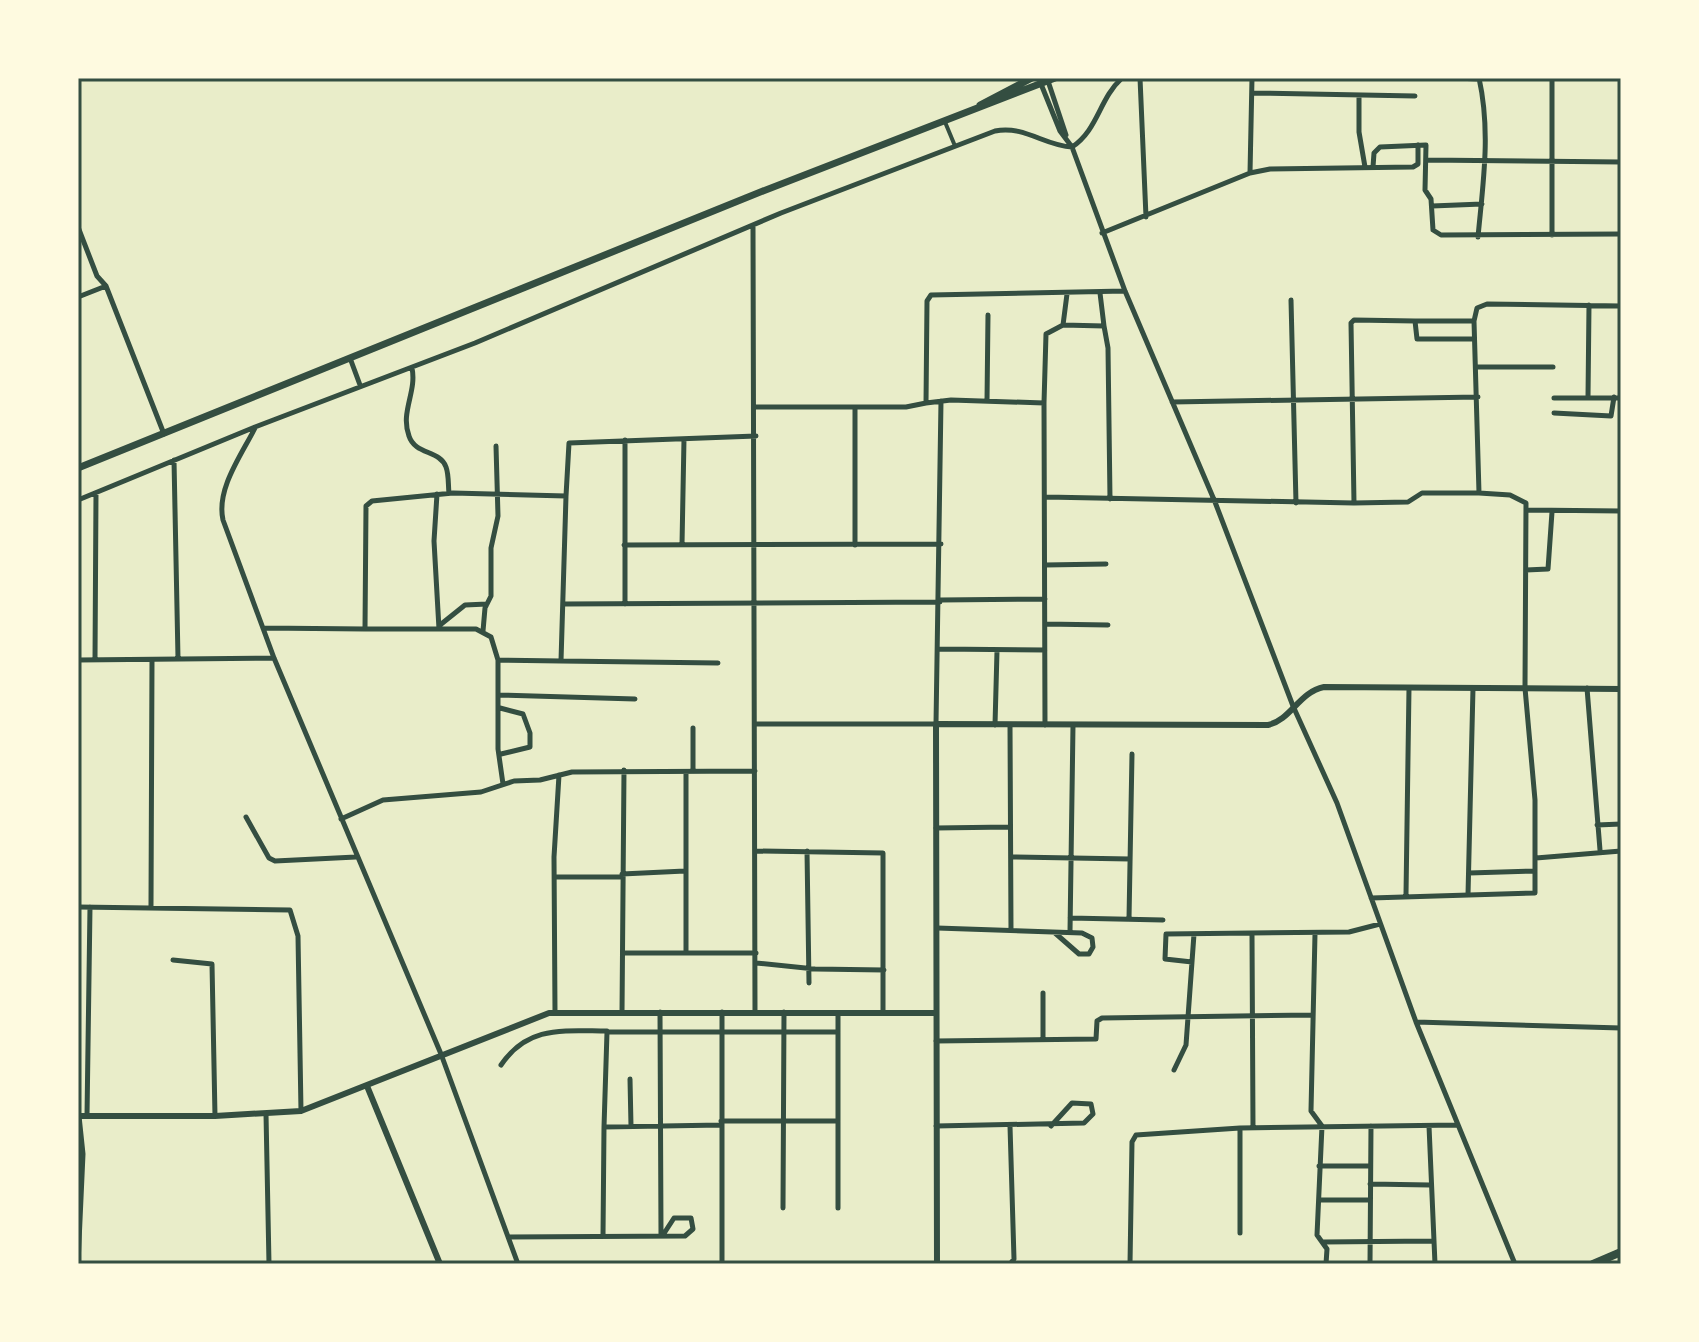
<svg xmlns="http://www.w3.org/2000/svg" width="1699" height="1342" font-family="'Asap Condensed',sans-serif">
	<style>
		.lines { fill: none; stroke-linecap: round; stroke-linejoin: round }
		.pedestrian { stroke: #344e41; stroke-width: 4 }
		.minor { stroke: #344e41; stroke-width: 5 }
		.tertiary { stroke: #344e41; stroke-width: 6 }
		.secondary { stroke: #344e41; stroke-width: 7 }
		.trunk { stroke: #344e41; stroke-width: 8 }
		.neatline { fill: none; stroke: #344e41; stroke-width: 3 }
	</style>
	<rect width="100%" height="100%" fill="#e9edc9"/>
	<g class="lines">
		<!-- pedestrian -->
		<path class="pedestrian" d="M 945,122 L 955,146"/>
		<!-- minor -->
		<path class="minor" d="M 1140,78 L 1146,217
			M 1455,78 L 1479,79
			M 1552,78 L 1552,235
			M 1048,81 L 1066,135
			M 1041,84 L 1060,131 L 1072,147 L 1125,291 L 1215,502 L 1293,706 L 1337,803 L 1416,1022 L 1515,1264
			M 1252,93 L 1415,96
			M 1359,95 L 1359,132 L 1365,167
			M 1426,160 L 1621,162
			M 1373,167 L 1374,153 L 1380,147 L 1426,145 L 1425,190 L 1431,199 L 1433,230 L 1441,235 L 1621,234
			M 1250,173 L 1252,78
			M 1432,206 L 1482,204
			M 78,227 L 97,276 L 106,286 L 164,434
			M 753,227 L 755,1012
			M 1102,233 L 1250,173 L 1270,169 L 1413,167 L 1418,164 L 1418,145
			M 1478,237 C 1483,183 1491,132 1479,78
			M 78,297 L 106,286
			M 1291,300 L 1296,503
			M 1474,321 L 1415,321 L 1417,339 L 1474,339
			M 1063,325 L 1067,294
			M 1104,326 L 1108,348 L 1110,499
			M 350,358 L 360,385
			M 1476,367 L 1553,367
			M 412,368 C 417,392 400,412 409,436 C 415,455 440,450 446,467 C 449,475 448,485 449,493
			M 1588,397 L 1589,305
			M 1554,398 L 1621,398
			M 987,401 L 988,315
			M 1172,402 L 1478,397
			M 926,403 L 951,400 L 1044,403 L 1045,725
			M 1044,403 L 1046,334 L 1063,325 L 1104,326 L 1100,293
			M 755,407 L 906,407 L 926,403 L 927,301 L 931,295 L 1125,291
			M 855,407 L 855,545
			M 1554,413 L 1611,416 L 1614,397
			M 255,428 C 242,454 216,489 223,520 L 274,658 L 441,1054 L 518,1264
			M 625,440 L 625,604
			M 174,460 L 178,658
			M 1479,493 L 1474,321 L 1477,308 L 1487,304 L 1621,306
			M 437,494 L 434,541 L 439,629
			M 566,496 L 569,443 L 756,436
			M 1046,497 L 1354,503 L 1408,502 L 1422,493 L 1479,493 L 1510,495 L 1526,503 L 1525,688 L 1535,800 L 1535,893 L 1371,898
			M 78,500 L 255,427 L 475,343 L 781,213 L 995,131 C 1024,125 1045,146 1072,147 C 1098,130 1099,99 1122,78
			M 1354,503 L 1351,323 L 1354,320 L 1415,321
			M 1528,510 L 1621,511
			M 624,545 L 941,544
			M 682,545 L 684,439
			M 1045,565 L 1106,564
			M 1526,570 L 1548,569 L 1552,512
			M 940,600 L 1045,599
			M 564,604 L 940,602
			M 1045,624 L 1108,625
			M 440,625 L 465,605 L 487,604
			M 263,628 L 365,629 L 366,506 L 372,501 L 453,493 L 566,496 L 561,661 L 498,660
			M 365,629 L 476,629 L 491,637 L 498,660 L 498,749 L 503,784
			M 483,631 L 485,608 L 491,596 L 491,548 L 498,516 L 496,446
			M 938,649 L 1045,650
			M 78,660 L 274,658
			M 95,660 L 96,493
			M 561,661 L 718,663
			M 1587,688 L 1600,850
			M 499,695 L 635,699
			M 500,708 L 523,714 L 530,733 L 530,747 L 501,754
			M 755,724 L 936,724 L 941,401
			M 995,725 L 997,651
			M 1010,725 L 1011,930
			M 693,771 L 693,728
			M 246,817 L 269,858 L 275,861 L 356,857
			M 341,819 L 383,800 L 481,792 L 514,781 L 540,780 L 572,772 L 755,771
			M 1597,825 L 1621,824
			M 936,828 L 1009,827
			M 755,851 L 883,853 L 883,1013
			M 807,851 L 809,983
			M 1011,857 L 1130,859
			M 1536,858 L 1621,851
			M 1469,873 L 1535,871
			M 622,874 L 685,871
			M 555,877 L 622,877
			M 1406,895 L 1409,688
			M 1468,895 L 1473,688
			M 151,906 L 152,660
			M 78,907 L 290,910 L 298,936 L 301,1111
			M 1070,918 L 1163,920
			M 1129,919 L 1132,754
			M 937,928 L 1082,933 L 1092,938 L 1093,947 L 1089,954 L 1079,954 L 1055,933
			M 1070,932 L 1073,725
			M 1315,934 L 1311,1111 L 1322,1126 L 1317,1235 L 1327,1249 L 1326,1264
			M 1252,935 L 1253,1128
			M 623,953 L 756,953
			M 686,953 L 686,772
			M 173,960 L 212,964 L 215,1116
			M 1192,962 L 1165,959 L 1166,934 L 1349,932 L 1380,924
			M 756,963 L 815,969 L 884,970
			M 1043,993 L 1043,1039
			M 555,1012 L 554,857 L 559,775
			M 660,1012 L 661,1235
			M 722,1012 L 722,1264
			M 622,1013 L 624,770
			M 1416,1022 L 1621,1028
			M 936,1041 L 1096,1039 L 1097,1021 L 1102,1018 L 1313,1015
			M 501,1065 C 528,1025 564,1031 607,1031
			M 1174,1070 L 1186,1045 L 1194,934
			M 630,1079 L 631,1126
			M 266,1114 L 269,1264
			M 87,1116 L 90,907
			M 721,1121 L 838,1121
			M 936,1126 L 1084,1123 L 1093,1114 L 1091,1104 L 1072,1103 L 1051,1126
			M 1010,1126 L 1014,1259 L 1010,1264
			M 1429,1126 L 1435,1264
			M 604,1127 L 607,1032 L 838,1032
			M 1240,1128 L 1240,1233
			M 1319,1166 L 1370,1166
			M 1370,1184 L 1430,1185
			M 1319,1200 L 1369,1200
			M 783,1208 L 784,1012
			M 838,1208 L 838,1013
			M 603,1236 L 604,1127 L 721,1125
			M 508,1237 L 685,1236 L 693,1229 L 691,1218 L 674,1218 L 663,1235
			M 1323,1242 L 1432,1241
			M 78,1264 L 83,1154 L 79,1116
			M 1130,1264 L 1132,1142 L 1136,1135 L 1240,1128 L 1457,1125
			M 1370,1264 L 1371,1126"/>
		<!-- tertiary -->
		<path class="tertiary" d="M 367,1086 L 440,1264
			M 78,1116 L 215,1116 L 301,1111 L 549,1013 L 936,1013
			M 937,1264 L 936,724 L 1268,725 C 1291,720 1299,692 1324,687 L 1621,689"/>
		<!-- secondary -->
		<path class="secondary" d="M 980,105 L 1032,78
			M 78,468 L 763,191 L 1055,78"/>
		<!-- trunk -->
		<path class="trunk" d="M 1593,1264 L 1621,1252"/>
	</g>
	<!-- border -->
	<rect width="1699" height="1342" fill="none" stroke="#fefae0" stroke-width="160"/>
	<rect x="80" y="80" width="1539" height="1182" class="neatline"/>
</svg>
